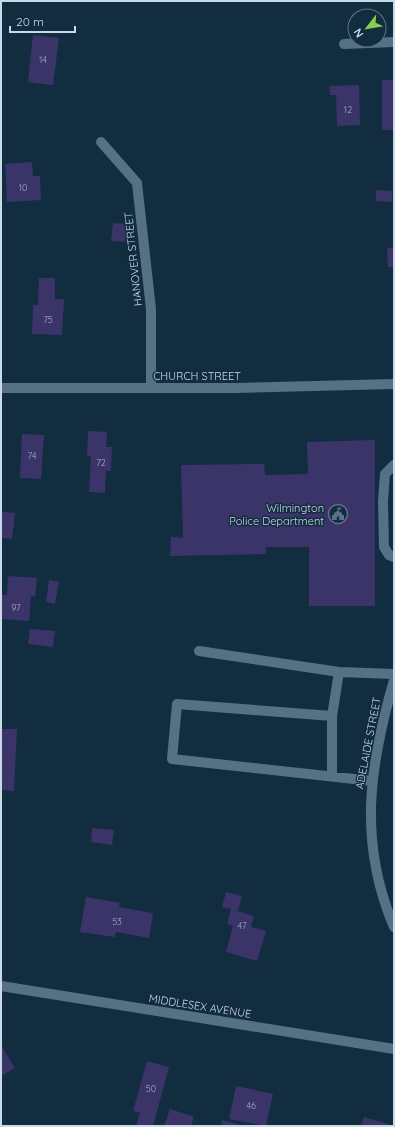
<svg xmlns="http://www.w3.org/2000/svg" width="395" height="1127" font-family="Quicksand,sans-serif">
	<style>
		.building { fill: #3a3469 }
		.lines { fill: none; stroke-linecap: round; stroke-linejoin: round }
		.service { stroke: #547186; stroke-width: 10 }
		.minor { stroke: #547186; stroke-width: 10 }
		.tertiary { stroke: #547186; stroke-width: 10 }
		.secondary { stroke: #547186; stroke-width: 10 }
		.labels { text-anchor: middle; stroke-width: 3; stroke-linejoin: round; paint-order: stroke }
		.number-label { font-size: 9px; fill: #a5b0c6 }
		.street-label { font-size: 11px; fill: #c9d9e5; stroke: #122d40 }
		.poi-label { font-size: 11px; fill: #c9d9e5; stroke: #122d40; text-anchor: end }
	</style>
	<rect width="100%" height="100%" fill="#122d40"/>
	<!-- building -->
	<path class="building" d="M 33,35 L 59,38 L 53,85 L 28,82 Z
		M 382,80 L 394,80 L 394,130 L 382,130 Z
		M 359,85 L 360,125 L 337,126 L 336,95 L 330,95 L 329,86 Z
		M 32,162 L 33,176 L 40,176 L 41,200 L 7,202 L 5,164 Z
		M 376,190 L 392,191 L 392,202 L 376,201 Z
		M 113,223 L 126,224 L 125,242 L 111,241 Z
		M 387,248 L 394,248 L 394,267 L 388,267 Z
		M 39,278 L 55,278 L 55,299 L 64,299 L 62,335 L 32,334 L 33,305 L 38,305 Z
		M 88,431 L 107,432 L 106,447 L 112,447 L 111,471 L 106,471 L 105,493 L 89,492 L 91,456 L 87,456 Z
		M 22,434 L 44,435 L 41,479 L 20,478 Z
		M 375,440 L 375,606 L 309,606 L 309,547 L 266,547 L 266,554 L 170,556 L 171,537 L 183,538 L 181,465 L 264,464 L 265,475 L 308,474 L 307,442 Z
		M 2,512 L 15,513 L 12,539 L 1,538 Z
		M 8,576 L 37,578 L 35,597 L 31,596 L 29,621 L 1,619 L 1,595 L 7,595 Z
		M 49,580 L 59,582 L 55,604 L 46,602 Z
		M 30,629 L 55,631 L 53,647 L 28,644 Z
		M 1,729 L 17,729 L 14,791 L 1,790 Z
		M 92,828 L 114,830 L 112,845 L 91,842 Z
		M 226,892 L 242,896 L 238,911 L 254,916 L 251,927 L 266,931 L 257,961 L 226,952 L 233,926 L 227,924 L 231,909 L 222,907 Z
		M 86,897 L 120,903 L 119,907 L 153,913 L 149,938 L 116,932 L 115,937 L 80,932 Z
		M 1,1045 L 15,1068 L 1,1076 Z
		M 147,1061 L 169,1067 L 153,1126 L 136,1126 L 140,1113 L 133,1111 Z
		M 236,1086 L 273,1094 L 266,1126 L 229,1119 Z
		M 170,1109 L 194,1117 L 191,1126 L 164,1126 Z
		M 364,1117 L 388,1124 L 388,1126 L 361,1126 Z
		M 222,1120 L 240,1125 L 240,1126 L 221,1126 Z"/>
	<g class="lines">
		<!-- service -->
		<path class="service" d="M 394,465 L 385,474 L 383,501 L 384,547 L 389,555 L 394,557
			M 199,651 L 339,672
			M 332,716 L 177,704 L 172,759 L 372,781
			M 332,776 L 332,716 L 339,672 L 394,674"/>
		<!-- minor -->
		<path class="minor" d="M 344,44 L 394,42
			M 101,142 L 137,183 L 151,309 L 151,388
			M 394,680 C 369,767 358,842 394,927"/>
		<!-- tertiary -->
		<path class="tertiary" d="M 1,986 L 394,1049"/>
		<!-- secondary -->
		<path class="secondary" d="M 1,388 L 236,388 L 394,384"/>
	</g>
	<!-- icons -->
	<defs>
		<symbol id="civic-ring" viewBox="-11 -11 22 22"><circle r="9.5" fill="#122d40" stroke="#5c6f8a" stroke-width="1.5"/><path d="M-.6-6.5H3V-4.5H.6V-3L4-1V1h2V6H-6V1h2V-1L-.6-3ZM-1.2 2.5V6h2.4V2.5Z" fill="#5c6f8a"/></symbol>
	</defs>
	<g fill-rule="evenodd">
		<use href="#civic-ring" x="327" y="503" width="22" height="22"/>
	</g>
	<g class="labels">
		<!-- number labels -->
		<g class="number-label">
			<text x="43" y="63">14</text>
			<text x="348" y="113">12</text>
			<text x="23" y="191">10</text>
			<text x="48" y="323">75</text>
			<text x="32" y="459">74</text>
			<text x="101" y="466">72</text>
			<text x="16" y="611">97</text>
			<text x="117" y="925">53</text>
			<text x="242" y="929">47</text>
			<text x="151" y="1092">50</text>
			<text x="251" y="1109">46</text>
		</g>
		<!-- street labels -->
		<g class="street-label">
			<text transform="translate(133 259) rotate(-96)" y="4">HANOVER STREET</text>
			<text x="197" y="380">CHURCH STREET</text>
			<text transform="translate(368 743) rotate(-79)" y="4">ADELAIDE STREET</text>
			<text transform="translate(200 1006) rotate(9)" y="4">MIDDLESEX AVENUE</text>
		</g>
		<!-- poi labels -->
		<g class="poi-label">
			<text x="324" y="512">Wilmington<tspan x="324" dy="13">Police Department</tspan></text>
		</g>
	</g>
	<!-- border -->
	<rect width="395" height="1127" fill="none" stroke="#c9d9e5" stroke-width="4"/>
	<!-- north arrow -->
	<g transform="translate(367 28) rotate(239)"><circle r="19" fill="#122d40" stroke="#5b7282"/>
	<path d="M0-3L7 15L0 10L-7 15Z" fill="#84cf4d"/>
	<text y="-6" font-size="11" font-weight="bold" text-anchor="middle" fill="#c9d9e5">N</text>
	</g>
	<!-- scale -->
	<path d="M10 26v6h65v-6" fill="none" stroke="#c9d9e5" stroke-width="2"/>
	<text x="16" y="26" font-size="12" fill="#c9d9e5" stroke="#122d40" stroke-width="3" paint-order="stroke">20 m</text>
</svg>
